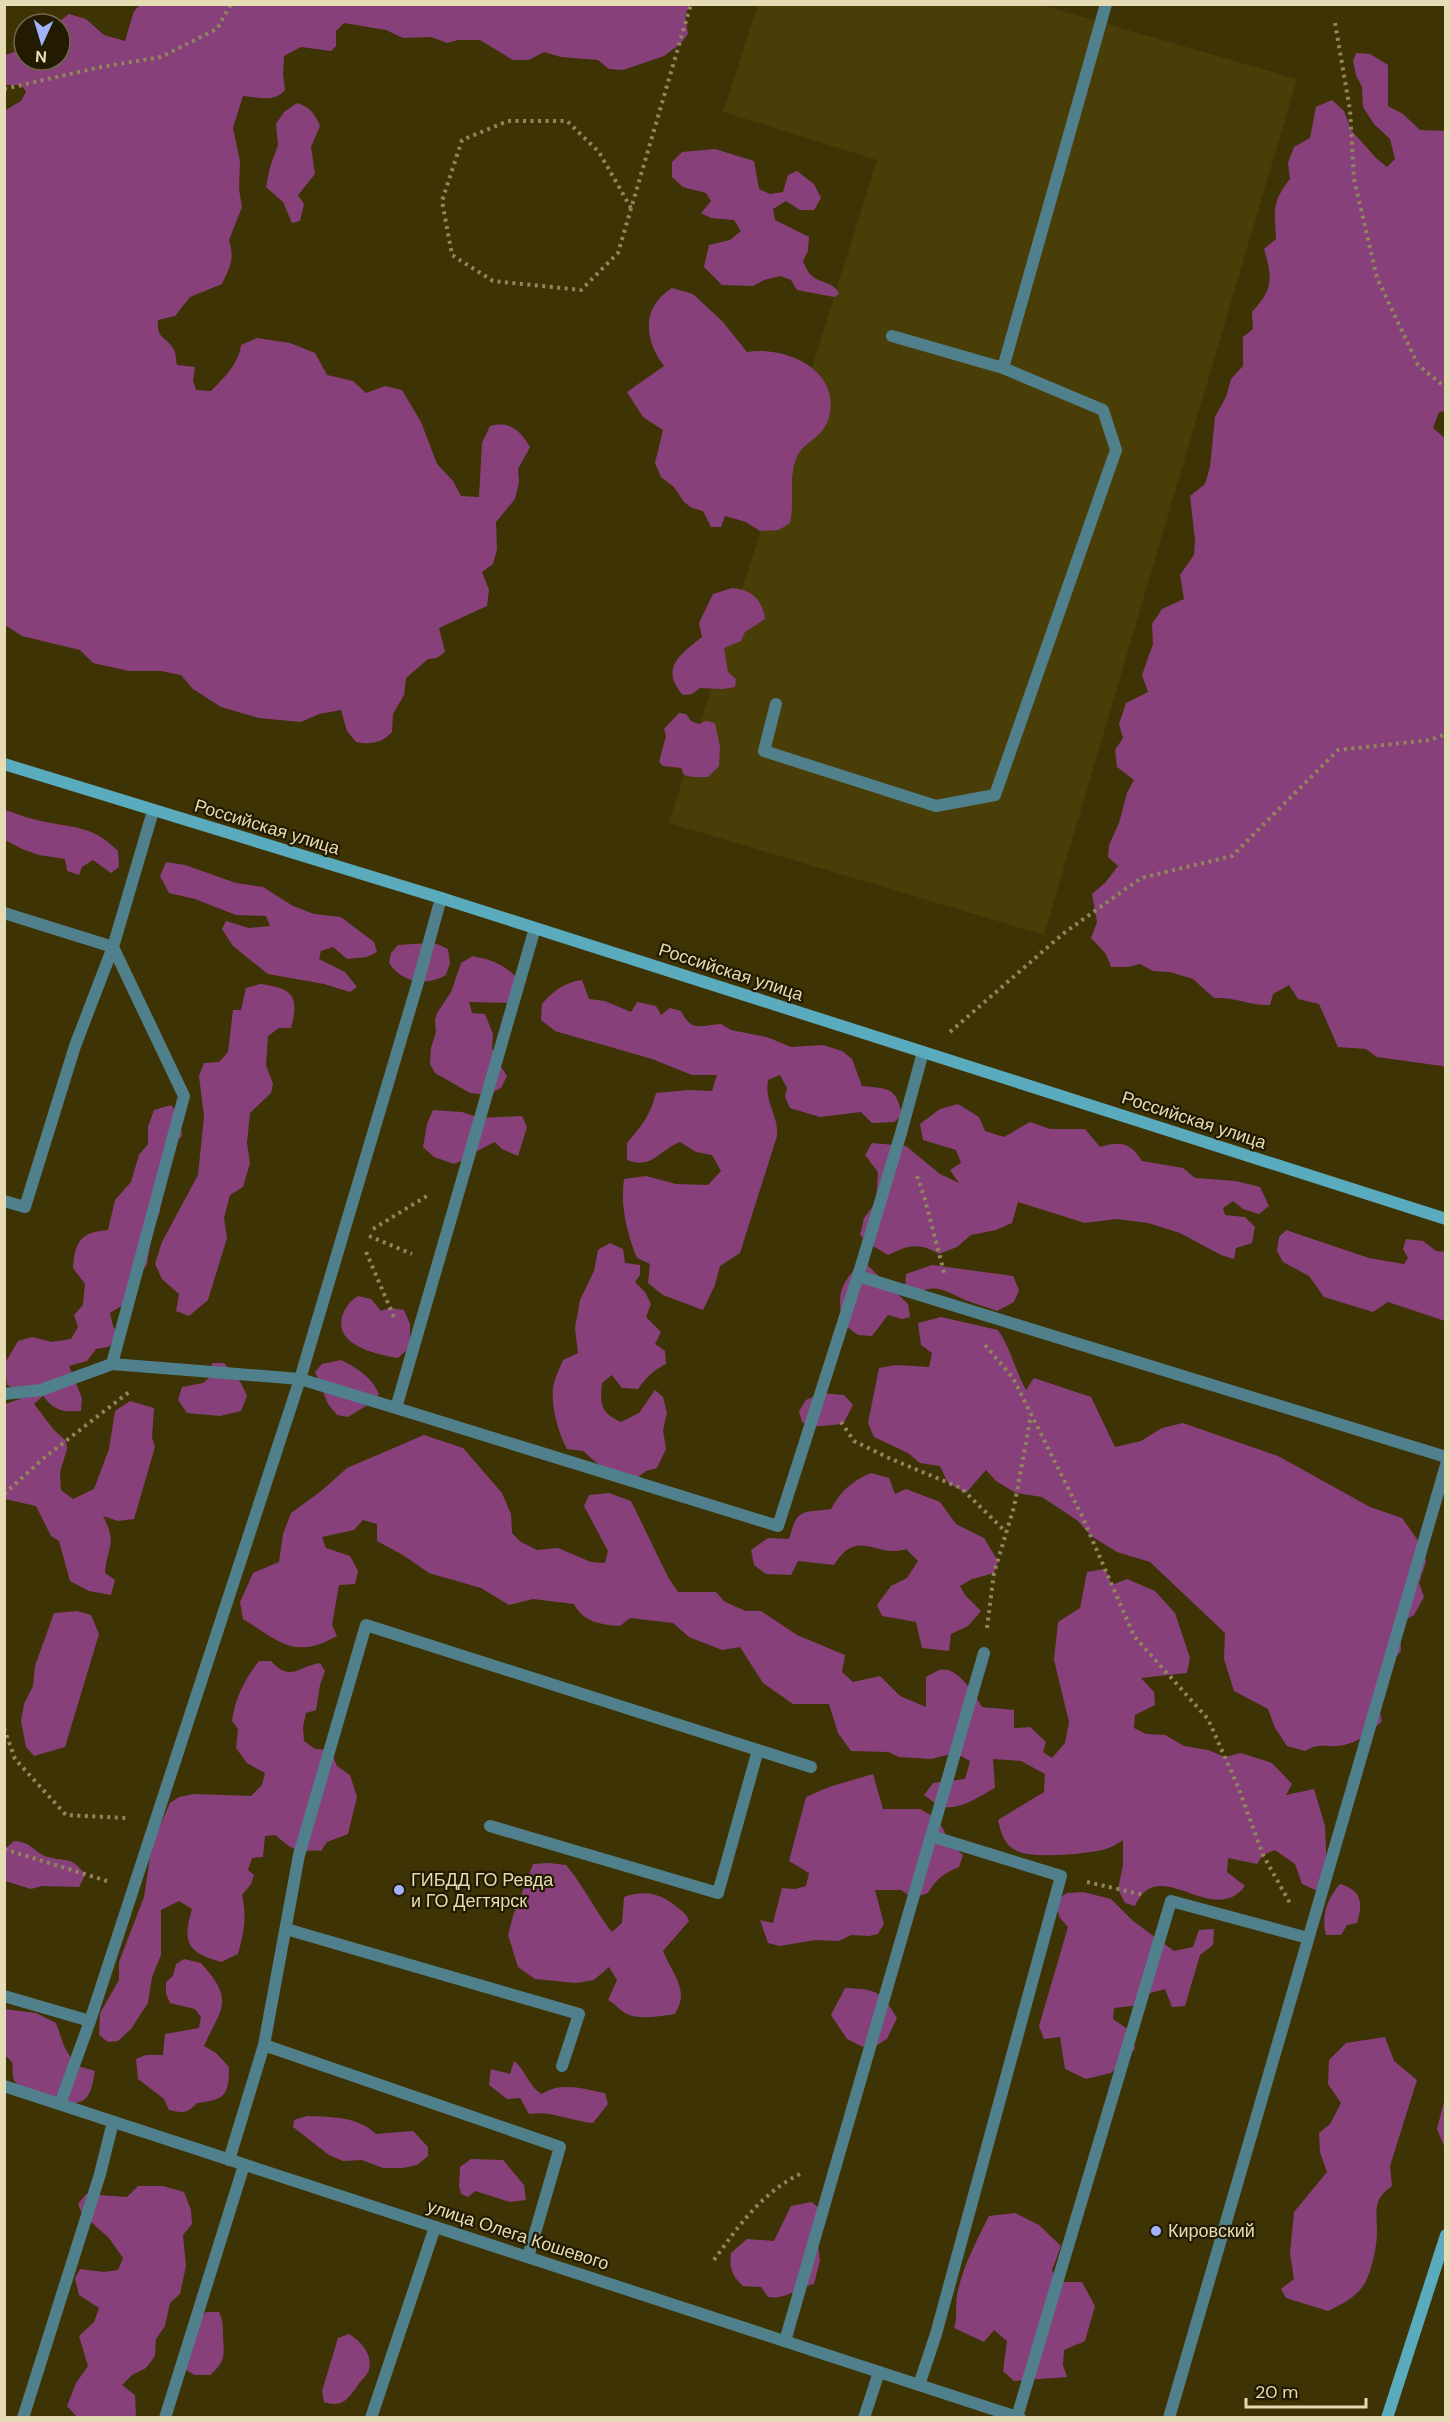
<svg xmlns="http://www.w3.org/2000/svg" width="1450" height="2422" font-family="'DM Sans',sans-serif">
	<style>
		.built { fill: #493d08 }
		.forest { fill: #88407b }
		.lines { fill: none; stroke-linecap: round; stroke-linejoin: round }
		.path { stroke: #90865a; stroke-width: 4; stroke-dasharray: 3 4.5; stroke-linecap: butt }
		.service { stroke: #50808c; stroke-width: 12 }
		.tertiary { stroke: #50808c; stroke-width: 12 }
		.secondary { stroke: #5aabbe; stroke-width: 12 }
		.poi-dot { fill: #a3b2fd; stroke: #221b02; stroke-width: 2 }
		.labels { text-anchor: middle; stroke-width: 4.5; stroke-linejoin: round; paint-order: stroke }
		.street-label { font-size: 18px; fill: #e5dbb4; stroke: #221b02 }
		.poi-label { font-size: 18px; fill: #e5dbb4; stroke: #221b02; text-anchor: start }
	</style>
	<rect width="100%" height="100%" fill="#3e3304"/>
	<!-- built -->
	<path class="built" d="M 758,5 L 1041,5 L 1297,79 L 1044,935 L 669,823 L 877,160 L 723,112 Z"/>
	<!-- forest -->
	<path class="forest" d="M 141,4 L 690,5 L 685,15 L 688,34 L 680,44 L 664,56 L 623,70 L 609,69 L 598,60 L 561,57 L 544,52 L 529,60 L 513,60 L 480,40 L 458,40 L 447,43 L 431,37 L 403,38 L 386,30 L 344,23 L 336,31 L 336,46 L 331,51 L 301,47 L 284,56 L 283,74 L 285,90 C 274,103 258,97 243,96 L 233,128 L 240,161 L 239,189 L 242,207 L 229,240 C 235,260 230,266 222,284 L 190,297 L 175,316 L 158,320 C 156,340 167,336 174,350 C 176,354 176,361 177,365 L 195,367 L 193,381 L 196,390 L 211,391 C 224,378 239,363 241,345 L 257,338 L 290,343 L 315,353 L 327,375 L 353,381 L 366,393 L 385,386 L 402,390 L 421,422 L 437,464 L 453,481 L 461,496 L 479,497 L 482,443 L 490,426 C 510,421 520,430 530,447 L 518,469 L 519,482 L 515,499 L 496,522 L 497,549 L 493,564 L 482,572 L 489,590 L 487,606 L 439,628 L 445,652 L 437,658 L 428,659 L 406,678 L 404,695 L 393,714 L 392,732 C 382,743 371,745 356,742 L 347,731 L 341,710 L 319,714 L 301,722 L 259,718 L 221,707 L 193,689 L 181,675 L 161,671 L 129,671 L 93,663 L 80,650 L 22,636 L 5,625 L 4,111 L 21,101 L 26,92 L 21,85 L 5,85 L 5,55 L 24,49 L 24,60 L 60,60 L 60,24 L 56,24 L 69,14 L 86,19 L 104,35 L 125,41 L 134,11 Z
		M 1356,53 L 1370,54 L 1388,65 L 1388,106 L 1403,114 L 1420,130 L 1445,131 L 1446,411 L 1439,412 L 1433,428 L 1446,439 L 1445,1068 L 1442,1066 L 1377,1057 L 1366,1049 L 1338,1047 L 1319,1004 L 1298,999 L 1289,985 L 1273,994 L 1270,1005 C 1250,1006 1237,997 1214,998 L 1193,979 L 1170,972 L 1153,971 L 1140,964 L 1128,967 L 1111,967 L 1106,954 L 1091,938 L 1097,922 L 1092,894 L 1105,883 L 1118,866 L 1108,857 L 1109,845 L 1119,823 L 1127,793 L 1134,780 L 1117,767 L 1115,750 L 1123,738 L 1119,724 L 1126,703 L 1148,692 L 1142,675 L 1153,644 L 1152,624 L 1162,609 L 1184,599 L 1180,575 L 1194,555 L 1195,540 L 1190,496 L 1205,484 L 1210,467 L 1215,417 L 1226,397 L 1231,379 L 1243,366 L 1243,337 L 1253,329 L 1252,312 C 1273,289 1273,279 1264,249 L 1276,239 C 1275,210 1271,203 1290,179 L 1288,163 L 1294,147 L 1310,138 L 1316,107 L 1332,100 L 1344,111 L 1351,130 L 1376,158 L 1387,167 L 1395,159 L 1390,139 L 1374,124 L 1363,107 L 1362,87 L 1356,75 L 1353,61 Z
		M 297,103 C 310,107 315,114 320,126 L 311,147 L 315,174 L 298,195 L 304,204 L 300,221 L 292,223 L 283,202 L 266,187 L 270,167 L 278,145 L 276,124 L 284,112 Z
		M 715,149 L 754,161 L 759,189 L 770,194 L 783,192 L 788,175 L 797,171 L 814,184 L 821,198 L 814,210 L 800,210 L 786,201 L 773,209 L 775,220 L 809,237 L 808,251 L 803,261 C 805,265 807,271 810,274 C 819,284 834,281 839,294 L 834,297 L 797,290 L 791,280 L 780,276 L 764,280 L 753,286 L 722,285 L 704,267 L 709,245 L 730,240 L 741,231 L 734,220 L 711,218 L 701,213 L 711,201 L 706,193 L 683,187 L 672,177 L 672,162 L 682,152 Z
		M 672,288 L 693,294 L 723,322 L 747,352 C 785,346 841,369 829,417 C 823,440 803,440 796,459 C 788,480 795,502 790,523 L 779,530 L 760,531 L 746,522 L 725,516 L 721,527 L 711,527 L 703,511 L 692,508 L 684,502 L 674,487 L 661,477 L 655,463 L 663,430 L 643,417 L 627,392 L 664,366 C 644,340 641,307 672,288 Z
		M 732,588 C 751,589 763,600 765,619 L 745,632 L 741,641 L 724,648 L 728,672 L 736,679 L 735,687 L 723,689 L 700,688 L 692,694 L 683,695 C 659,668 681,654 702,637 L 699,623 L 713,594 Z
		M 679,713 L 686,714 L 691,721 L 699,724 L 706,721 L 715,723 L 720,747 L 719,766 L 708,777 L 693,777 L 684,775 L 681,768 L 663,766 L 659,762 L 666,736 L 664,729 Z
		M 5,810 C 16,813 26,818 37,820 C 72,829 90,823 118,851 L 119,867 L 111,873 L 93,860 L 82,867 L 79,875 L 67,871 L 65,859 L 39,855 L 22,849 L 5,840 Z
		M 166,862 L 185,865 L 236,883 L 263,887 L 293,906 L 314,914 L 341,917 L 374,942 L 377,952 L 367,957 L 347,959 L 333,947 L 321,951 L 319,959 L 345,972 L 357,987 L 350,992 L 324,984 L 268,974 L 233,946 L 222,929 L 226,921 L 249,928 L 270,926 L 266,916 L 236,915 L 195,899 L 169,893 L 160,876 Z
		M 429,943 L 437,944 L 448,949 L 450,963 L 446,975 C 425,987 403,983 389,963 L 391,953 L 398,945 Z
		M 473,956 C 495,961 504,964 520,981 L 509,1003 L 469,1002 L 472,1013 L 485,1014 L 493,1034 L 492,1048 L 497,1061 L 507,1076 L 501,1088 L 487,1095 L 470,1093 L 435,1073 L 430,1064 L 431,1048 L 436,1032 L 435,1020 L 437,1013 L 451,992 L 461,963 Z
		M 582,980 L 589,999 L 605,1001 L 631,1012 L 637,1002 L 656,1006 L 661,1015 L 670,1008 L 681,1011 C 692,1033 700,1025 721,1024 L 731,1030 L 767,1037 L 791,1047 L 823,1045 L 842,1051 L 852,1059 L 862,1086 C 888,1089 896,1086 902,1115 L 894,1122 L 872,1123 L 861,1112 L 820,1117 L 790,1108 L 785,1097 L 787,1088 L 780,1075 L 768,1080 C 764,1103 779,1115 777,1136 L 740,1253 L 720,1266 L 715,1285 L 703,1310 L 663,1295 L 648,1283 L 650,1264 L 637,1258 C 627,1234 620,1205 624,1179 L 646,1176 L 676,1184 L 708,1185 L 721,1171 L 712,1155 L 696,1152 L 680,1142 C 659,1150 652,1170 627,1160 L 627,1143 C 641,1127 651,1114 656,1093 L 688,1090 L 712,1091 L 717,1075 L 692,1075 L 652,1059 L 555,1031 L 541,1020 L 542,1004 C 553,991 565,982 582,980 Z
		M 260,984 C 292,988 300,995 291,1028 L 279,1028 L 268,1036 L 266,1065 L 273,1084 L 271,1093 L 250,1113 L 247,1143 L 250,1163 L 243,1187 L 230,1195 L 224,1218 L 227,1238 L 208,1300 L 189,1316 L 176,1311 L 179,1294 L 162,1279 L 155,1264 L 162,1242 L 198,1175 L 204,1117 L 199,1076 L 204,1063 L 219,1062 L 228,1052 L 233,1010 L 241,1010 L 246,988 Z
		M 958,1104 L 979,1117 L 985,1131 L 1004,1137 L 1030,1122 L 1050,1129 L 1085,1129 L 1100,1147 C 1121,1141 1130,1142 1142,1161 L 1183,1168 L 1195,1178 L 1236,1181 L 1260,1187 L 1269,1206 L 1259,1214 L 1243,1209 L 1233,1201 L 1223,1208 L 1225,1215 L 1245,1217 L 1255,1227 L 1252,1243 L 1236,1248 L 1234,1259 L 1221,1255 L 1180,1233 L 1148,1223 L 1117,1219 L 1085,1223 L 1018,1202 L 1012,1223 L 996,1230 L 971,1235 L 957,1247 L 939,1254 C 919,1242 908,1245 888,1255 L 868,1243 L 860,1235 L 864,1218 L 876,1202 L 878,1172 L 865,1155 L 872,1143 L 906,1146 L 940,1174 L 959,1183 L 950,1170 L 961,1163 L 956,1150 L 923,1140 L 920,1124 L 940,1109 Z
		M 171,1105 L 179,1115 L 182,1136 L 170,1148 L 161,1181 L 160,1211 L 152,1234 L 147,1264 L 123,1305 L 110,1313 L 113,1326 L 119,1337 L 108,1347 L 96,1349 L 87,1361 L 69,1366 L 82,1398 L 81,1411 C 62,1412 55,1411 43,1396 L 34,1404 L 54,1430 L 66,1441 L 67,1449 L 60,1472 L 61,1490 L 73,1499 L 94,1489 L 109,1449 L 115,1411 L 130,1401 L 154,1408 L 152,1438 L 155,1447 L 134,1519 L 118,1521 L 103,1516 C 118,1545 107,1545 105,1573 L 115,1580 L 111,1595 L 89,1591 L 70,1581 L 59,1541 L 51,1536 L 36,1506 L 5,1499 L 5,1404 L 20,1399 L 20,1392 L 7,1385 L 5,1363 L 18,1341 L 32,1337 L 52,1342 L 71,1339 L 78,1327 L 74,1315 L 83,1305 L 85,1284 L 73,1268 C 75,1242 80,1232 108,1230 L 115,1200 L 131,1182 L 139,1155 L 148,1144 L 148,1127 L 154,1110 Z
		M 433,1110 L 462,1112 L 480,1118 L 522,1116 L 527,1127 L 518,1156 L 502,1149 L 495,1142 C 480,1148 469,1158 454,1164 L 434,1157 L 423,1147 L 427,1124 Z
		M 1286,1230 L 1369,1258 L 1404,1264 L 1408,1258 L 1403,1249 L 1406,1239 L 1423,1241 L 1436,1251 L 1445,1252 L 1445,1321 L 1388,1302 L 1373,1312 L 1324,1297 L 1309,1276 L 1283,1262 L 1277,1251 L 1279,1237 Z
		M 610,1243 L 623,1249 L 625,1263 L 640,1265 L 640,1275 L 635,1282 L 645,1292 L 651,1304 L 646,1317 L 661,1332 L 655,1344 L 665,1351 L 666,1364 C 654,1370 646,1377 638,1389 L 622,1388 L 612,1375 L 602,1383 C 600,1404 600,1412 621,1422 L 639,1413 L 655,1390 L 663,1397 L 667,1413 L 663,1430 L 666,1449 L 657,1468 L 646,1471 L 633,1481 L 598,1464 L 583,1451 L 567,1449 C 558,1433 551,1406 553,1388 C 554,1379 560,1368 563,1360 L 578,1353 L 575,1328 L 580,1300 L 594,1271 L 598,1250 Z
		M 863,1261 L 908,1304 L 910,1317 L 902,1319 L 888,1315 L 872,1336 L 858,1335 L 843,1324 C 836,1293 841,1282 863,1261 Z
		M 932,1265 L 1013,1276 L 1019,1290 L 1014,1302 L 997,1311 C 987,1307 975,1304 965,1300 C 947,1292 937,1283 917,1293 L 905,1290 L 906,1274 Z
		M 358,1296 L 371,1299 L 381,1311 L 390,1308 L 404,1310 L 410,1324 L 410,1347 L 398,1358 C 378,1355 331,1345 343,1314 C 347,1305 350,1301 358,1296 Z
		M 941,1317 L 998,1330 C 1011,1349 1015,1370 1026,1390 L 1034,1378 L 1091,1397 L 1115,1447 L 1141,1441 L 1162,1428 L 1183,1423 L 1278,1456 L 1370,1507 L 1402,1518 L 1422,1546 L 1426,1562 L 1419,1583 L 1424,1597 L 1414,1615 L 1400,1623 L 1401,1651 L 1387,1668 L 1377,1701 L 1382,1721 C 1369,1734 1357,1744 1337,1746 C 1322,1747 1320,1743 1305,1751 L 1287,1746 L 1275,1728 L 1268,1709 L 1234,1691 L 1224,1659 L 1225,1633 L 1150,1562 L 1117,1552 L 1091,1536 L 1078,1521 L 1042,1497 L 1016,1493 L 996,1481 L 986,1470 L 966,1493 L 948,1483 L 940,1466 L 920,1463 L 908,1453 L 874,1437 L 868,1423 L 879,1368 L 896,1365 L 929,1367 L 932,1353 L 921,1345 L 918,1323 Z
		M 341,1360 C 357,1368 372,1377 379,1394 L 374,1401 L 348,1417 L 337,1415 L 328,1404 L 315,1372 L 322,1364 Z
		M 212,1363 L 224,1363 L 241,1383 L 247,1396 L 241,1411 L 220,1416 L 187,1413 L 178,1400 L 182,1387 L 203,1383 L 210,1377 Z
		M 821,1393 L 844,1395 L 853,1405 L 843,1424 L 810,1427 L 802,1422 L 799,1411 L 806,1400 Z
		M 424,1435 L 463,1448 L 502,1493 L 511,1514 L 512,1533 L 521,1542 L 537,1550 L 558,1548 L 591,1562 L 605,1563 L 608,1551 L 584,1506 L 589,1495 L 609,1493 L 631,1501 L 668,1577 L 678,1592 L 716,1592 L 725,1602 L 746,1611 L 761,1611 L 797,1635 L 845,1655 L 842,1672 L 853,1682 L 880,1676 L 900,1696 L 926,1707 L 926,1677 C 930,1675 936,1671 940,1670 C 958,1666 974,1694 982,1707 L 1014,1710 L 1014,1728 L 1030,1727 L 1046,1742 L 1043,1752 L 1052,1758 L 1065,1743 L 1069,1722 L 1054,1660 L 1058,1622 L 1080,1608 L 1087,1572 L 1105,1569 L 1112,1585 L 1127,1579 L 1155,1591 L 1175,1613 L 1190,1658 L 1187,1673 L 1141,1678 L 1154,1692 L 1155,1705 L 1135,1715 L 1134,1728 L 1146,1734 L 1165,1735 L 1184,1746 L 1208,1750 L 1225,1757 L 1241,1753 L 1272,1763 L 1292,1784 L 1286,1795 L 1314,1789 L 1325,1826 L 1327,1872 L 1322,1893 L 1302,1884 L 1295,1864 L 1275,1850 L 1263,1855 L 1257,1864 L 1228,1858 L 1227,1872 L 1245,1886 C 1213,1929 1158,1852 1135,1906 L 1125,1903 L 1118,1889 L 1123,1865 L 1123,1840 C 1118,1843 1112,1847 1106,1849 C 1089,1854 1032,1859 1017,1851 C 1004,1845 1001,1833 998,1820 L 1044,1792 L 1045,1774 L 1021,1761 L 993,1759 L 995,1788 C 979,1796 959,1812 940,1806 C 935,1804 929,1798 924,1795 L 933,1783 L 965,1779 L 970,1761 L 955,1753 L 931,1759 L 899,1757 L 888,1752 L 851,1751 L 838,1733 L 829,1704 L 793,1704 L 763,1683 L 740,1647 L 722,1650 L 689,1637 L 673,1623 L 630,1618 L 620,1626 C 602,1625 583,1622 574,1604 L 533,1599 L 509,1605 L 481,1588 L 429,1573 L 403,1555 L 377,1541 L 377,1524 L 363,1520 L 354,1530 L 322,1537 L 326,1548 L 350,1556 L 358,1571 L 355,1584 L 339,1585 L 332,1625 L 337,1636 C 294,1660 280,1642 243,1619 L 240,1602 L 253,1573 L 279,1562 L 283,1534 L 291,1513 L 320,1492 L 347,1468 Z
		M 871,1473 L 889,1478 L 895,1494 L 906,1489 L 940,1502 L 956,1524 L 984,1538 L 998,1561 L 994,1573 L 972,1579 L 960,1586 L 965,1595 L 981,1611 L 968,1626 L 951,1634 L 949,1651 L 922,1648 L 916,1622 L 882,1616 L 877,1605 L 891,1586 L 907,1578 L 918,1561 L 906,1549 C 876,1559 858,1526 834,1565 L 798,1561 L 791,1575 L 766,1574 L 754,1565 L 751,1550 L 768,1538 L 789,1539 C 798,1508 800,1513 831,1509 C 840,1492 853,1480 871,1473 Z
		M 77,1611 L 91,1615 L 99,1634 L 65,1747 L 34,1756 L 26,1747 L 21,1721 L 24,1704 L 33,1686 L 35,1666 L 54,1613 Z
		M 259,1661 L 271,1661 C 291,1683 298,1666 320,1663 L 325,1671 L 320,1685 L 316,1710 L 306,1713 L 303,1727 L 304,1741 L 315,1749 L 330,1750 L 337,1766 L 350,1775 L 357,1797 L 348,1834 L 327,1842 L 321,1851 C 313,1850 308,1851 301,1851 C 291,1850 282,1840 275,1835 L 265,1836 L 263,1857 L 252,1858 L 248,1870 L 254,1875 L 251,1884 L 242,1895 C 247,1916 244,1933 238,1954 L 221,1962 C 187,1952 182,1943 192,1909 L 179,1901 L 161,1910 L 161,1955 L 152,1977 L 148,2003 L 131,2029 L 118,2041 L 108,2042 L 99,2035 L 100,2013 L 119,1980 L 119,1962 L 144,1897 L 152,1844 L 170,1803 L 179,1797 L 194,1794 L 251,1796 L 262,1785 L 265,1773 L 247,1763 L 236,1748 L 238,1729 L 232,1721 C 235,1698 245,1679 259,1661 Z
		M 873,1774 L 883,1809 L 920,1809 L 936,1818 L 944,1830 L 948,1841 L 963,1855 L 959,1867 C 944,1873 936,1879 928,1893 L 913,1898 L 901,1890 L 875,1890 L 884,1924 L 878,1934 L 869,1936 L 851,1935 L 839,1941 L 815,1940 L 780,1946 L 768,1943 L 760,1920 L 773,1923 L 782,1888 L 795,1889 L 806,1886 L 809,1873 L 789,1861 L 806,1797 L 829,1787 Z
		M 14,1841 C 33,1842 34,1853 48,1857 C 66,1862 73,1856 85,1875 L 79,1887 L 42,1886 L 31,1889 L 5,1881 L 5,1849 Z
		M 549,1863 L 566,1865 C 584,1886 595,1911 612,1932 L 622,1923 L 624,1897 C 644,1890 660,1893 677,1907 C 682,1911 687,1914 689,1921 L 663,1951 C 673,1975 690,1990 675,2014 C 662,2016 639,2020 627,2014 C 620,2011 616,2004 608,2000 L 617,1980 L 609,1967 L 594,1980 L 576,1983 L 535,1979 L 518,1967 L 508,1935 L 513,1916 L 533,1864 Z
		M 1340,1884 C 1362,1890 1363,1903 1357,1923 L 1347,1925 L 1341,1935 L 1326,1935 C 1321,1916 1327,1899 1340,1884 Z
		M 1083,1892 L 1111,1899 L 1133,1921 L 1174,1951 L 1193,1947 L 1199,1930 L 1214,1929 L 1213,1945 L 1200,1955 L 1185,2006 L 1172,2007 L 1165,1989 L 1143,1995 L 1140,2005 L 1114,2008 L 1113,2019 L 1132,2032 L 1135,2049 L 1111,2073 L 1086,2079 L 1065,2069 L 1060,2037 L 1044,2039 L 1039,2026 L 1068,1927 L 1060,1918 L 1054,1901 L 1067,1893 Z
		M 184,1959 L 201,1963 C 235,2001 222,2006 204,2046 L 216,2053 L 229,2067 C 229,2095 225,2100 197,2103 C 187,2114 182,2113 169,2110 L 164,2099 L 138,2079 L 136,2059 L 146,2055 L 163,2055 L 165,2034 L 199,2028 L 201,2017 L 195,2009 L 170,2003 L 166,1994 L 166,1982 L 173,1976 L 176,1964 Z
		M 845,1988 C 878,1990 880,1990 897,2018 L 887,2039 L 869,2050 L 847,2039 L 831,2015 Z
		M 4,2009 L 36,2013 L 56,2023 L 64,2046 L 75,2065 L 95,2071 C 93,2081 92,2096 82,2101 C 64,2110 24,2097 14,2080 C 12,2075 13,2067 12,2062 L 5,2055 Z
		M 1385,2037 L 1394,2061 L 1417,2080 L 1390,2166 L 1392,2186 C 1372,2200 1377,2210 1377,2232 C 1377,2246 1372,2270 1365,2283 C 1358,2296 1341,2305 1328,2311 L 1286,2298 L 1281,2289 L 1294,2279 L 1290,2253 L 1294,2212 L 1327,2172 L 1320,2152 L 1319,2133 L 1330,2124 L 1341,2103 L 1328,2084 L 1329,2060 L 1346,2043 Z
		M 514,2061 C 526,2070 529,2087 542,2094 C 560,2081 585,2089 605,2093 L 608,2104 L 593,2123 C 570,2121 551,2110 529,2114 L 520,2098 L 507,2099 L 489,2085 L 491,2069 L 510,2074 Z
		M 1445,2098 L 1446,2146 L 1444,2146 L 1437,2129 Z
		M 307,2116 C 332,2117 357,2116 376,2134 L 413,2131 L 428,2147 L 428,2156 L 417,2165 L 403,2168 L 383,2168 L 362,2160 L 343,2161 L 329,2155 L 293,2127 L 294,2120 Z
		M 471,2159 L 503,2160 L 524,2185 L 526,2200 L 510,2202 L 475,2191 L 468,2197 L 461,2194 L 459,2186 L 460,2167 Z
		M 138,2186 L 163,2186 L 184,2192 L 191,2210 L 192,2224 L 183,2235 L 186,2266 L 180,2294 L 170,2303 L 165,2326 L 156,2339 L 155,2356 L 146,2368 L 132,2375 L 122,2385 L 135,2395 L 136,2417 L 77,2417 L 67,2406 L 76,2383 L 88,2366 L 79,2336 L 94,2322 L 99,2308 L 79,2295 L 75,2278 L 80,2269 L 104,2272 L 118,2270 L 123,2258 L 109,2238 L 82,2214 L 78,2204 L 86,2194 L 127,2197 Z
		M 812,2202 L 822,2211 L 816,2231 L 820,2260 L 814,2284 C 798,2288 785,2300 768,2297 L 761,2287 L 743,2286 C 732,2276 729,2268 731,2253 L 747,2239 L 774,2241 L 791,2206 Z
		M 1015,2213 L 1039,2225 L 1061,2246 L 1052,2270 L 1057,2282 L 1082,2282 L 1095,2306 L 1085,2341 L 1064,2350 L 1063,2365 L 1067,2377 L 1014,2381 L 1003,2371 L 1007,2341 L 994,2330 L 984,2342 L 954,2328 C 958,2316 955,2306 957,2295 C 962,2268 977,2240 989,2216 Z
		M 206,2312 L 219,2312 C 223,2321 223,2326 223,2336 C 224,2355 226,2361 210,2375 L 195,2375 L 181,2367 L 194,2324 Z
		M 349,2334 C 361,2341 373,2355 369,2369 C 368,2375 361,2380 358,2385 C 348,2399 343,2408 324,2402 L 322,2391 L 338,2338 Z"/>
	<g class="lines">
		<!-- path -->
		<path class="path" d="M 1335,23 L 1350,110 L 1354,179 L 1377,278 L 1418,365 L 1446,388
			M 4,89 L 101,67 L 161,57 L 217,29 L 231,4
			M 631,208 L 599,152 L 567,121 L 508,121 L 462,140 L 442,201 L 452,255 L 493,281 L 581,290 L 618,253 L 691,4
			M 950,1032 L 1064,933 L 1141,878 L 1232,856 L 1338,750 L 1430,740 L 1446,734
			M 917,1176 L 924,1196 L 945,1276
			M 373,1229 L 430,1194
			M 369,1236 L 412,1254
			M 366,1252 L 394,1317
			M 985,1345 L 1013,1378 L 1082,1516 L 1134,1636 L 1208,1719 L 1239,1789 L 1263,1855 L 1291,1905
			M 841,1422 L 854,1441 L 891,1459 L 961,1488 L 1006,1532
			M 4,1494 L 45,1457 L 129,1392
			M 987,1628 L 994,1573 L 1014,1507 L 1031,1415
			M 4,1728 L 15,1759 L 66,1815 L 127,1818
			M 4,1849 L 107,1881
			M 1087,1882 L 1144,1895
			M 714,2260 C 740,2224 763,2191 804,2172"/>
		<!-- service -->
		<path class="service" d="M 892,336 L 1003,368
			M 776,704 L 764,751 L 936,806 L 995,795 L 1116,450 L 1103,410 L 1003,368 L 1106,4
			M 4,913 L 113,947 L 153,811
			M 535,928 L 396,1408 L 778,1526 L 858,1276
			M 923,1052 L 901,1133 L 858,1276 L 1446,1457
			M 4,1201 L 25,1207 L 75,1046 L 113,947
			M 4,1394 L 41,1390 L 112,1364 L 184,1096 L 113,947
			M 396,1408 L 300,1379 L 418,982 L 441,898
			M 490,1826 L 718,1893 L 758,1750
			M 286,1929 L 579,2014 L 562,2066
			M 4,1996 L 90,2021
			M 264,2045 L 299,1855 L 366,1625 L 811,1767
			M 60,2104 L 90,2021 L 300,1379 L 112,1364
			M 229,2160 L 264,2045 L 560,2147 L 528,2257
			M 785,2341 L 984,1653
			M 919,2385 L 936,2334 L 1061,1876 L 931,1836
			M 1017,2417 L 1171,1901 L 1308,1938
			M 23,2418 L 100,2174 L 113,2122
			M 165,2418 L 244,2165
			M 371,2418 L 435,2227
			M 864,2418 L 879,2372
			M 1169,2418 L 1446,1465"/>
		<!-- tertiary -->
		<path class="tertiary" d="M 4,2086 L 1020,2418"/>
		<!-- secondary -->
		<path class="secondary" d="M 4,764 L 441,898 L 1446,1219
			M 1387,2418 L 1446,2235"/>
	</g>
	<!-- markers -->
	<g class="poi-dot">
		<circle cx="399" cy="1890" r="6"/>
		<circle cx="1156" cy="2231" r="6"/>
	</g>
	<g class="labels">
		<!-- street labels -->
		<g class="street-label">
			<text transform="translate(267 827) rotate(17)" y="6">Российская улица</text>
			<text transform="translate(731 972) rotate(18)" y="6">Российская улица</text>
			<text transform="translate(1194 1120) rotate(18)" y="6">Российская улица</text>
			<text transform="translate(518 2235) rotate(18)" y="6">улица Олега Кошевого</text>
		</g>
		<!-- poi labels -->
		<g class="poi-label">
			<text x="411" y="1886">ГИБДД ГО Ревда<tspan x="411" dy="21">и ГО Дегтярск</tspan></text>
			<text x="1168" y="2237">Кировский</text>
		</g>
	</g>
	<!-- border -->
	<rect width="1450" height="2422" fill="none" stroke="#e5dbb4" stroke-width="12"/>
	<!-- north arrow -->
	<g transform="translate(42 42) rotate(184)"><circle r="28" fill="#221b02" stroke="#706849" stroke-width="1.5"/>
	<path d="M0-4.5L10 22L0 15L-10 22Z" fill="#a3b2fd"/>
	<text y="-9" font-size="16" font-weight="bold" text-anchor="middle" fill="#e5dbb4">N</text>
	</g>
	<!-- scale -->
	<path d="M1246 2398v9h120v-9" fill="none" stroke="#e5dbb4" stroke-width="3"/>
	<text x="1255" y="2398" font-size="18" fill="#e5dbb4" stroke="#221b02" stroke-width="4.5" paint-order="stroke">20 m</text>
</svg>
